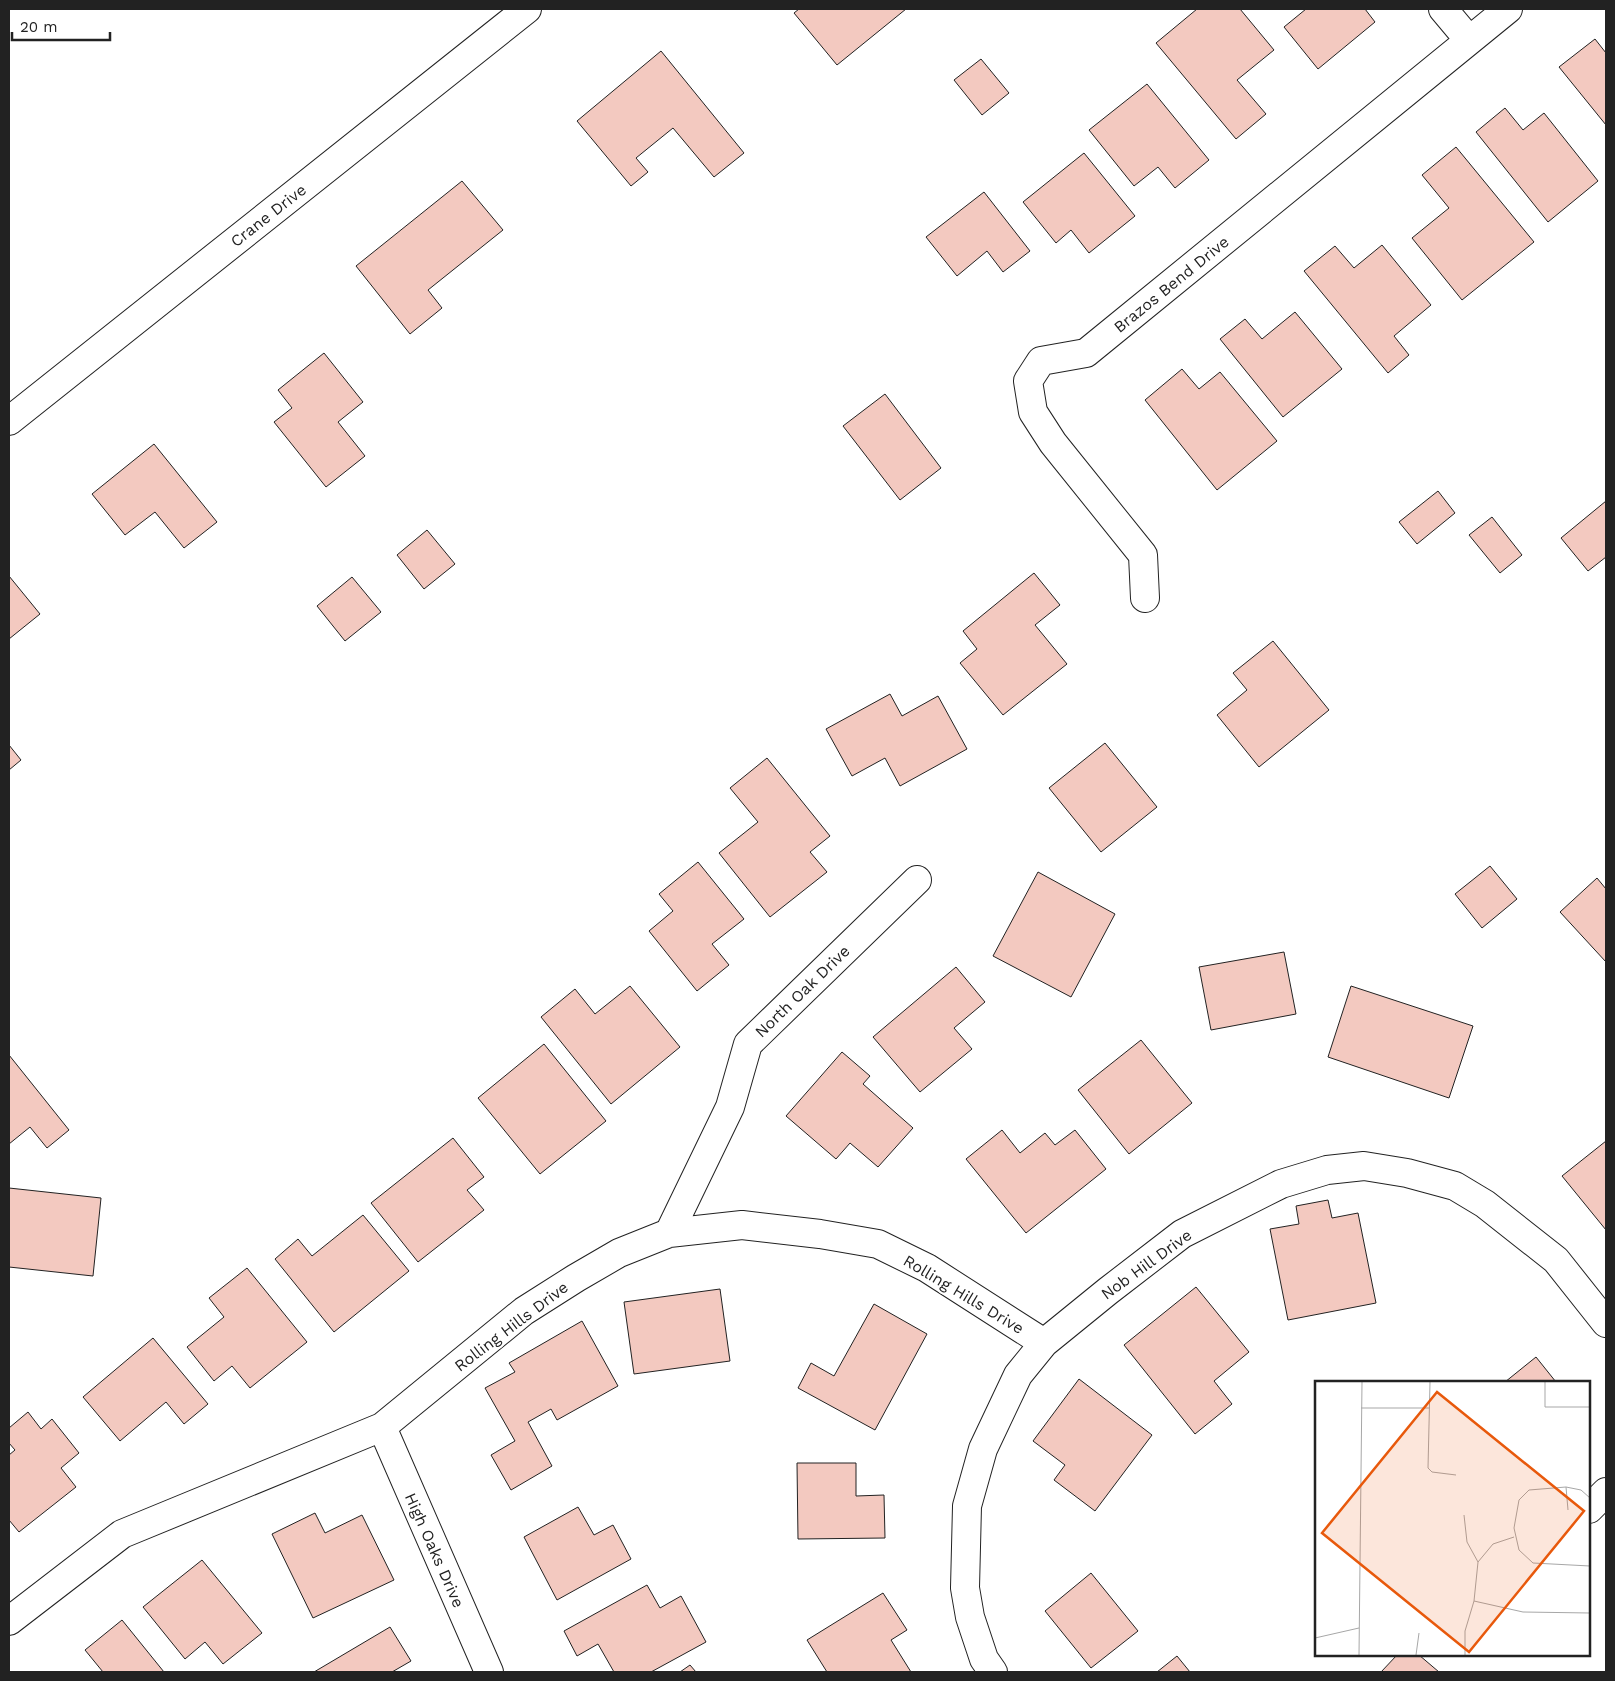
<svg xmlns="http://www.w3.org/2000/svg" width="1615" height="1681" font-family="'Work Sans',sans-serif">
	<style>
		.building { fill: #f3c9c0; stroke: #222 }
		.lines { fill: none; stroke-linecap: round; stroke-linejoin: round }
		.minor-casing { stroke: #222; stroke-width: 30 }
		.tertiary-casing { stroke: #222; stroke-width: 30 }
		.minor { stroke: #fff; stroke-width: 28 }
		.tertiary { stroke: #fff; stroke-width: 28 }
		.labels { text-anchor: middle; stroke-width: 4; stroke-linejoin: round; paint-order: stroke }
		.street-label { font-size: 16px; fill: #222; stroke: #fff }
		.inset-road { fill: none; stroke: #a7a7a7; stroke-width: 1 }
		.view { fill: #e8590c; fill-opacity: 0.15; stroke: #e8590c; stroke-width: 2.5 }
		.inset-edge { fill: none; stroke: #222; stroke-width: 2.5 }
	</style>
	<rect width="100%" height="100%" fill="#fff"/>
	<!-- building -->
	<path class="building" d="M 799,9 L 906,9 L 837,65 L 794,13 Z
		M 1197,9 L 1240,9 L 1274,50 L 1237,80 L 1266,114 L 1236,139 L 1156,43 Z
		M 1306,9 L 1365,9 L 1375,22 L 1318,69 L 1284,27 Z
		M 1595,39 L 1606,53 L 1606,125 L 1559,67 Z
		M 661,51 L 744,153 L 714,177 L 673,128 L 636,158 L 648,172 L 631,186 L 577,121 Z
		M 981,59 L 1009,93 L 982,115 L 954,80 Z
		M 1147,84 L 1209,160 L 1175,188 L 1158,167 L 1134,186 L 1089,130 Z
		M 1505,108 L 1523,130 L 1544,113 L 1598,181 L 1548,222 L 1476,132 Z
		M 1456,147 L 1534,242 L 1462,300 L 1412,238 L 1449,208 L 1422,175 Z
		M 1084,153 L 1135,216 L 1089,253 L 1071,230 L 1056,243 L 1023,202 Z
		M 462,181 L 503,230 L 428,290 L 442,308 L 410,334 L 356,266 Z
		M 984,192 L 1030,251 L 1003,272 L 987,251 L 957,276 L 926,237 Z
		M 1382,245 L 1431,305 L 1394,336 L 1409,355 L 1388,373 L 1304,271 L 1335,246 L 1354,268 Z
		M 1295,312 L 1342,369 L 1283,417 L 1220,339 L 1245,319 L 1262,339 Z
		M 324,353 L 363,402 L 338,422 L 365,456 L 326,487 L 274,422 L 292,408 L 278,390 Z
		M 1182,369 L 1199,389 L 1220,372 L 1277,441 L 1217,490 L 1145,400 Z
		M 885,394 L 941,468 L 900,500 L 843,426 Z
		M 154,444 L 217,522 L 184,548 L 155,512 L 125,535 L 92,494 Z
		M 1438,491 L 1455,513 L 1417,544 L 1399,522 Z
		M 1606,501 L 1606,557 L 1588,571 L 1561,538 Z
		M 1492,517 L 1522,555 L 1500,573 L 1469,535 Z
		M 427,530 L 455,564 L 424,589 L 397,555 Z
		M 1034,573 L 1060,605 L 1035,625 L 1067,664 L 1003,715 L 960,663 L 977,649 L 963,631 Z
		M 9,576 L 40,614 L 9,639 Z
		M 352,577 L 381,612 L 345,641 L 317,606 Z
		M 1273,641 L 1329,710 L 1259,767 L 1217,715 L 1247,690 L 1233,673 Z
		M 890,694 L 902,716 L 938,696 L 967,749 L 900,786 L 885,758 L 852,776 L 826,729 Z
		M 1105,743 L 1157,807 L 1101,852 L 1049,788 Z
		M 9,745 L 21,760 L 9,770 Z
		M 767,758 L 830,836 L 810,852 L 827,872 L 770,917 L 719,853 L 758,822 L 730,788 Z
		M 698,862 L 744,919 L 712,944 L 729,965 L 697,991 L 649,931 L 673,911 L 659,894 Z
		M 1490,866 L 1517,899 L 1482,928 L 1455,894 Z
		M 1038,872 L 1115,914 L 1071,997 L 993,956 Z
		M 1597,878 L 1606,889 L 1606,962 L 1560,912 Z
		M 1284,952 L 1296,1014 L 1211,1030 L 1199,967 Z
		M 956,967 L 985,1002 L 954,1028 L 972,1049 L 920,1092 L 873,1037 Z
		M 630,986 L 680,1047 L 611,1104 L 541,1017 L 575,989 L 595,1014 Z
		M 1351,986 L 1473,1026 L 1449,1098 L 1328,1057 Z
		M 1141,1040 L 1192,1103 L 1129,1154 L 1078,1090 Z
		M 544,1044 L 606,1121 L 540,1174 L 478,1098 Z
		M 842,1052 L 870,1076 L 863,1084 L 913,1128 L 878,1167 L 850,1143 L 836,1159 L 786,1116 Z
		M 9,1055 L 69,1130 L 47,1148 L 30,1127 L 9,1144 Z
		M 1002,1130 L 1020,1153 L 1045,1133 L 1055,1145 L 1075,1130 L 1106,1169 L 1026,1233 L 966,1159 Z
		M 453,1138 L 484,1177 L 467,1190 L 484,1210 L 418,1262 L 371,1203 Z
		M 1606,1141 L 1606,1230 L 1562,1176 Z
		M 9,1188 L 101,1198 L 93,1276 L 9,1267 Z
		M 1328,1200 L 1332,1218 L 1358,1213 L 1376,1303 L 1288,1320 L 1270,1229 L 1299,1224 L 1296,1206 Z
		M 363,1215 L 409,1271 L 334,1332 L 275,1259 L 298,1239 L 312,1256 Z
		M 247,1268 L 307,1342 L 250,1388 L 232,1366 L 214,1381 L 187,1347 L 224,1317 L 209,1298 Z
		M 1196,1287 L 1249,1352 L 1214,1381 L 1232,1404 L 1195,1434 L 1124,1345 Z
		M 720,1289 L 730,1361 L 634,1374 L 624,1302 Z
		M 874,1304 L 927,1334 L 875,1430 L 798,1388 L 811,1363 L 834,1376 Z
		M 582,1321 L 618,1386 L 557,1420 L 551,1409 L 528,1422 L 552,1466 L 511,1490 L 491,1455 L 515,1441 L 485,1388 L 515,1372 L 509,1363 Z
		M 153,1338 L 208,1404 L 184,1424 L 166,1402 L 120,1441 L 83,1397 Z
		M 1536,1357 L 1556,1382 L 1505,1382 Z
		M 1079,1379 L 1152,1435 L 1095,1511 L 1054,1480 L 1065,1465 L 1033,1441 Z
		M 28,1412 L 41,1429 L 52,1419 L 79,1453 L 61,1468 L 76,1487 L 19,1532 L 9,1520 L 9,1455 L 15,1450 L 9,1443 L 9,1428 Z
		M 797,1463 L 856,1463 L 856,1496 L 884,1495 L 885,1538 L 798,1539 Z
		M 578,1507 L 594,1535 L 613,1525 L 631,1559 L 557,1600 L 524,1537 Z
		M 315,1513 L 325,1533 L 362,1515 L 394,1580 L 313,1618 L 272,1534 Z
		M 202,1560 L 262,1633 L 223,1664 L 205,1642 L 185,1659 L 143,1607 Z
		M 1091,1573 L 1138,1631 L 1091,1668 L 1045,1611 Z
		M 647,1585 L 660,1608 L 681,1596 L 706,1642 L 651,1672 L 614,1672 L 598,1644 L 577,1656 L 564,1631 Z
		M 883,1593 L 907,1630 L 891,1640 L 911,1672 L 827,1672 L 807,1640 Z
		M 122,1620 L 164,1672 L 103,1672 L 85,1650 Z
		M 390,1627 L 411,1661 L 392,1672 L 314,1672 Z
		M 1397,1655 L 1419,1655 L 1439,1672 L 1381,1672 Z
		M 1177,1656 L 1190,1672 L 1157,1672 Z
		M 690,1665 L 696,1672 L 680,1672 Z"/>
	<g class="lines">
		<defs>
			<path id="minor" d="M 1443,9 L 1469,40
				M 1145,598 L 1143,555 L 1053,443 L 1033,412 L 1028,381 L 1041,361 L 1086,353 L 1508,9
				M 669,1233 L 730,1107 L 748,1044 L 917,880
				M 382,1427 L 489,1672
				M 1589,1509 L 1606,1492
				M 9,1621 L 122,1534 L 382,1427 L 524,1311 L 576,1278 L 619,1253 L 669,1233 L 742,1225 L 820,1234 L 878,1244 L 927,1268 L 1044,1343
				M 993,1672 L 984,1659 L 970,1617 L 965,1588 L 967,1506 L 983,1449 L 1018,1375 L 1044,1343 L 1108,1291 L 1182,1234 L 1281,1184 L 1327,1170 L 1364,1166 L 1407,1173 L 1455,1186 L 1485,1204 L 1556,1260 L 1606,1323"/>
			<path id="tertiary" d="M 9,421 L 527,9"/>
		</defs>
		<!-- minor casing -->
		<use href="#minor" class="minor-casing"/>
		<!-- tertiary casing -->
		<use href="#tertiary" class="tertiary-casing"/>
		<!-- minor -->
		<use href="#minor" class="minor"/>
		<!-- tertiary -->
		<use href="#tertiary" class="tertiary"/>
	</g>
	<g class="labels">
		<!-- street labels -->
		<g class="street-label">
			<text transform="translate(268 215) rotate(-38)" y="6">Crane Drive</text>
			<text transform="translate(1171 284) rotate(-39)" y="6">Brazos Bend Drive</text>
			<text transform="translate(802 991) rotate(-44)" y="6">North Oak Drive</text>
			<text transform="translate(1146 1264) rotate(-36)" y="6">Nob Hill Drive</text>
			<text transform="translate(964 1294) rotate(31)" y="6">Rolling Hills Drive</text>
			<text transform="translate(511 1326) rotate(-37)" y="6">Rolling Hills Drive</text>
			<text transform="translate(435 1550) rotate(66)" y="6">High Oaks Drive</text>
		</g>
	</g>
	<!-- overview -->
	<g transform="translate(1315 1381)">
		<rect width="275" height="275" fill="#fff"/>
		<path class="inset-road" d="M 115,1 L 113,87 L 117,91 L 141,94M 230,1 L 230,26 L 275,26M 46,27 L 115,27M 251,106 L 253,129M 275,117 L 266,109 L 251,106 L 214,109 L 204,119 L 199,147 L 204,169 L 218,182 L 275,185M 149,134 L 152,161 L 163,181M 159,220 L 208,231 L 275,232M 0,257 L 44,247M 44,274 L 47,1M 101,274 L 104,252M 150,274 L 150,250 L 159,220 L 163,181 L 178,163 L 199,156"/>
		<path class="view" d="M 122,11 L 269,130 L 154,271 L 7,152 Z"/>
		<rect width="275" height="275" class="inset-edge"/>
	</g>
	<!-- border -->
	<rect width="1615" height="1681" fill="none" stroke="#222222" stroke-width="20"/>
	<!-- scale -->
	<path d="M12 32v8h98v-8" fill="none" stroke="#222222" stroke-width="2.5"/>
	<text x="20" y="32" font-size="15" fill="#222222" stroke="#ffffff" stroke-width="4" paint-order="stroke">20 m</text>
</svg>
